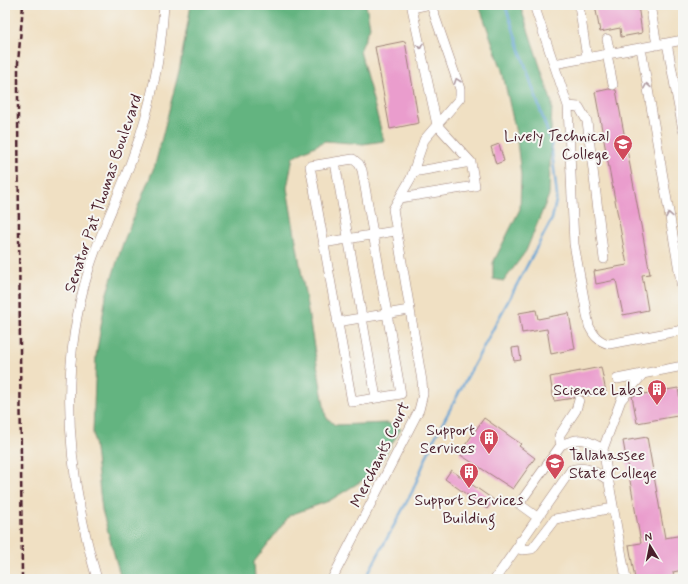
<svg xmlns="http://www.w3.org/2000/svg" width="688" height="584" font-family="Mynerve,sans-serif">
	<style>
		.forest { fill: #63b480; stroke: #566a56 }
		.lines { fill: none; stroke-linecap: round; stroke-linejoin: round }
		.stream { stroke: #60a1d3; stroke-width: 2.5 }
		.building { fill: #ea9dcd }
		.minor-casing { stroke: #9d8077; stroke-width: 10 }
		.minor { stroke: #fff; stroke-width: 9 }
		.rail { stroke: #4a1f2b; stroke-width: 2.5; stroke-dasharray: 6 3; stroke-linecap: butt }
		.oneway { stroke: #ae9aa0 }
		.labels { text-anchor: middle; stroke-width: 4; stroke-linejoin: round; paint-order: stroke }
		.poi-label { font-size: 16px; fill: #4a1f2b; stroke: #f6f6f2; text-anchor: end }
		.street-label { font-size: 16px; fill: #4a1f2b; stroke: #f6f6f2 }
	</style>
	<rect width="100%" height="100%" fill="#f6f6f2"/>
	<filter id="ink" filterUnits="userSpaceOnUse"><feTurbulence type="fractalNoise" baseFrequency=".025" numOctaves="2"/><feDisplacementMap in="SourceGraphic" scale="8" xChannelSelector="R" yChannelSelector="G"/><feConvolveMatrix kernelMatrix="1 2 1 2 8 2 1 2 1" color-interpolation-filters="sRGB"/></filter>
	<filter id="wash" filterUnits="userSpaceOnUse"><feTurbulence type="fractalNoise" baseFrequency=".012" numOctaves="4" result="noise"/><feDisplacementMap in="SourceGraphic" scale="16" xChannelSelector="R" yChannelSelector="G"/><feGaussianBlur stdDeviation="0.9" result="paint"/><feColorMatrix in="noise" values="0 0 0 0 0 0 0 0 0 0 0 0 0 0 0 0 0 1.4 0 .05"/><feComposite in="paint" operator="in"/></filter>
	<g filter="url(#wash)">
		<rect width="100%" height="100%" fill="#f0e0c3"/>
		<!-- forest -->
		<path class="forest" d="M 191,5 L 366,5 L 370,27 L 360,51 L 384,141 L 363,144 L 325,141 L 293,157 L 287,188 L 326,417 L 335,425 L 388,423 L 401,429 L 373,474 L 329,501 L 290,515 L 254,562 L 255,579 L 121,579 L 102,510 L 93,432 L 96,356 L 106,296 L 123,243 L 155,165 L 179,71 Z
			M 479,5 L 520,5 L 552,103 L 549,195 L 526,251 L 504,281 L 493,279 L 493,263 L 520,209 L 521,175 L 516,133 L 502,70 Z"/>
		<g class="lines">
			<!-- stream -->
			<path class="stream" d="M 365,579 L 412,492 L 433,441 L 552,219 L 557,196 L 551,142 L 505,5"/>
		</g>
		<g id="blocks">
			<!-- building -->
			<path class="building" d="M 595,5 L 638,5 L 642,33 L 621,37 L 620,28 L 600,32 Z
				M 405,41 L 419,123 L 390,129 L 375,47 Z
				M 609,89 L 616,90 L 650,274 L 642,275 L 648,310 L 623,315 L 616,280 L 596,284 L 594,271 L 627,265 L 595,92 Z
				M 499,144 L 504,161 L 496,164 L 491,147 Z
				M 536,310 L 538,319 L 569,313 L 575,349 L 551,354 L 547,329 L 522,333 L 519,313 Z
				M 519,347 L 521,360 L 514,361 L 512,348 Z
				M 601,367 L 606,392 L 583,396 L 578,394 L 574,398 L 554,401 L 550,377 Z
				M 678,388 L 683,415 L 637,423 L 632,396 Z
				M 484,418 L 521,444 L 519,446 L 535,458 L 513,489 L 459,454 Z
				M 647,437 L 665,538 L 683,535 L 683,570 L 673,572 L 674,579 L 635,579 L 629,545 L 641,543 L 623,441 Z
				M 451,470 L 494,500 L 487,509 L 445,479 Z"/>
		</g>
	</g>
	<g filter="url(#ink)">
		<use href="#blocks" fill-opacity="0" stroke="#9d8077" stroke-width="1"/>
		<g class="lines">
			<defs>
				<path id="minor" d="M 534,5 L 568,106 L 574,244 L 589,326 C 594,336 598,341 609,344 L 683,330
					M 579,5 L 587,58
					M 650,5 L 657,45
					M 412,8 L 426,5
					M 607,39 L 610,54
					M 667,43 L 683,130
					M 641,48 L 683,294
					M 607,54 L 613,85
					M 554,64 L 683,40
					M 568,106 L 579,107 L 587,121 L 604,259
					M 353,159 L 359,164 L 362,170 L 401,394 L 352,402 L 310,166 Z
					M 335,162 L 376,398
					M 413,172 L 471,162 L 437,125 L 412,8 L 413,5
					M 400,198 L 475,186 L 471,162
					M 323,243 L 395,231
					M 337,322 L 409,310
					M 617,379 L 683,366
					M 561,445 L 559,436 L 576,410 L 579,400
					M 537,517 L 519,504 L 561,445 C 580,436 586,439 603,449
					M 520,541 L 522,550 L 532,549 L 555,519 L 613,508
					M 97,579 C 68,478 57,370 89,269 C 101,230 120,194 133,156 C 151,107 161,57 164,5
					M 332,579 L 419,410 L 423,394 L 422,381 L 393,209 L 411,178 L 424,140 L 460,98 L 460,89 L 431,5
					M 495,579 L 571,470 C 586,465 596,472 608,480
					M 626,579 L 603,449 L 621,400 L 643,374"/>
			</defs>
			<!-- minor casing -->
			<use href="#minor" class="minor-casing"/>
			<!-- minor -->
			<use href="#minor" class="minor"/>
			<!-- rail -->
			<path class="rail" d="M 22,579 L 18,115 L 18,63 L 23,5"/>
		</g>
		<!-- one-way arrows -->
		<defs><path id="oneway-chevron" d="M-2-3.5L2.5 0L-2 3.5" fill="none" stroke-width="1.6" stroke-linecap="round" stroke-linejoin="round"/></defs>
		<g class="oneway">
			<use href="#oneway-chevron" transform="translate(420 46) rotate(78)"/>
			<use href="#oneway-chevron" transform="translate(457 81) rotate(-109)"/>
			<use href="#oneway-chevron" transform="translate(647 86) rotate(-100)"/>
			<use href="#oneway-chevron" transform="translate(669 215) rotate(-100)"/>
		</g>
	</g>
	<!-- icons -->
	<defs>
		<symbol id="university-pin" viewBox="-11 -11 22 30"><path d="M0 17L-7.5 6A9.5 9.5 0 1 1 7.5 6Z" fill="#d1495b" stroke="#f6f6f2"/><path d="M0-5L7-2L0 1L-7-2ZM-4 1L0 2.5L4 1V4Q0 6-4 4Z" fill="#fff"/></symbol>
		<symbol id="building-pin" viewBox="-11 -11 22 30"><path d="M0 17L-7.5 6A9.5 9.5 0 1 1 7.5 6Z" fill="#d1495b" stroke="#f6f6f2"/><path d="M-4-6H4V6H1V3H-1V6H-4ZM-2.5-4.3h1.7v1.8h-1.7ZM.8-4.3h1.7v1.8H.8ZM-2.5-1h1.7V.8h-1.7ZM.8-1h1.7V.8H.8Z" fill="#fff"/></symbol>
	</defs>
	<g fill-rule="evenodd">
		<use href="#university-pin" x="612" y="133" width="22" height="30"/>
		<use href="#building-pin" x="646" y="378" width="22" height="30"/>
		<use href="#building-pin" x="478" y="427" width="22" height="30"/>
		<use href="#university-pin" x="544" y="452" width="22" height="30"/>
		<use href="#building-pin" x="458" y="461" width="22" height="30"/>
	</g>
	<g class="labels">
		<!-- poi labels -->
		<g class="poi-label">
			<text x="609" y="141">Lively Technical<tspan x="609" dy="18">College</tspan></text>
			<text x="643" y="395">Science Labs</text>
			<text x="475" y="435">Support<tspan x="475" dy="18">Services</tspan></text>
			<text x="569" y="460" text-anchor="start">Tallahassee<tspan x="569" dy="18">State College</tspan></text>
			<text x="469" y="505" text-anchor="middle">Support Services<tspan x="469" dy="18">Building</tspan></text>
		</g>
		<!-- street labels -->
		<g class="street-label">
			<text transform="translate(102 193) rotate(-71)" y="6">Senator Pat Thomas Boulevard</text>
			<text transform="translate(379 454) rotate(-64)" y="6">Merchants Court</text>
		</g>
	</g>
	<!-- margin -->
	<rect width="688" height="584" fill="none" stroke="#f6f6f2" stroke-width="20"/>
	<!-- north arrow -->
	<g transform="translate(650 546) rotate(350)" stroke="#f6f6f2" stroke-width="3" paint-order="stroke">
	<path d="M0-3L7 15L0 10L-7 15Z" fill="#4a1f2b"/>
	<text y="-6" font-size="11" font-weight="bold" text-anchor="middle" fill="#4a1f2b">N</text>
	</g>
</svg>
